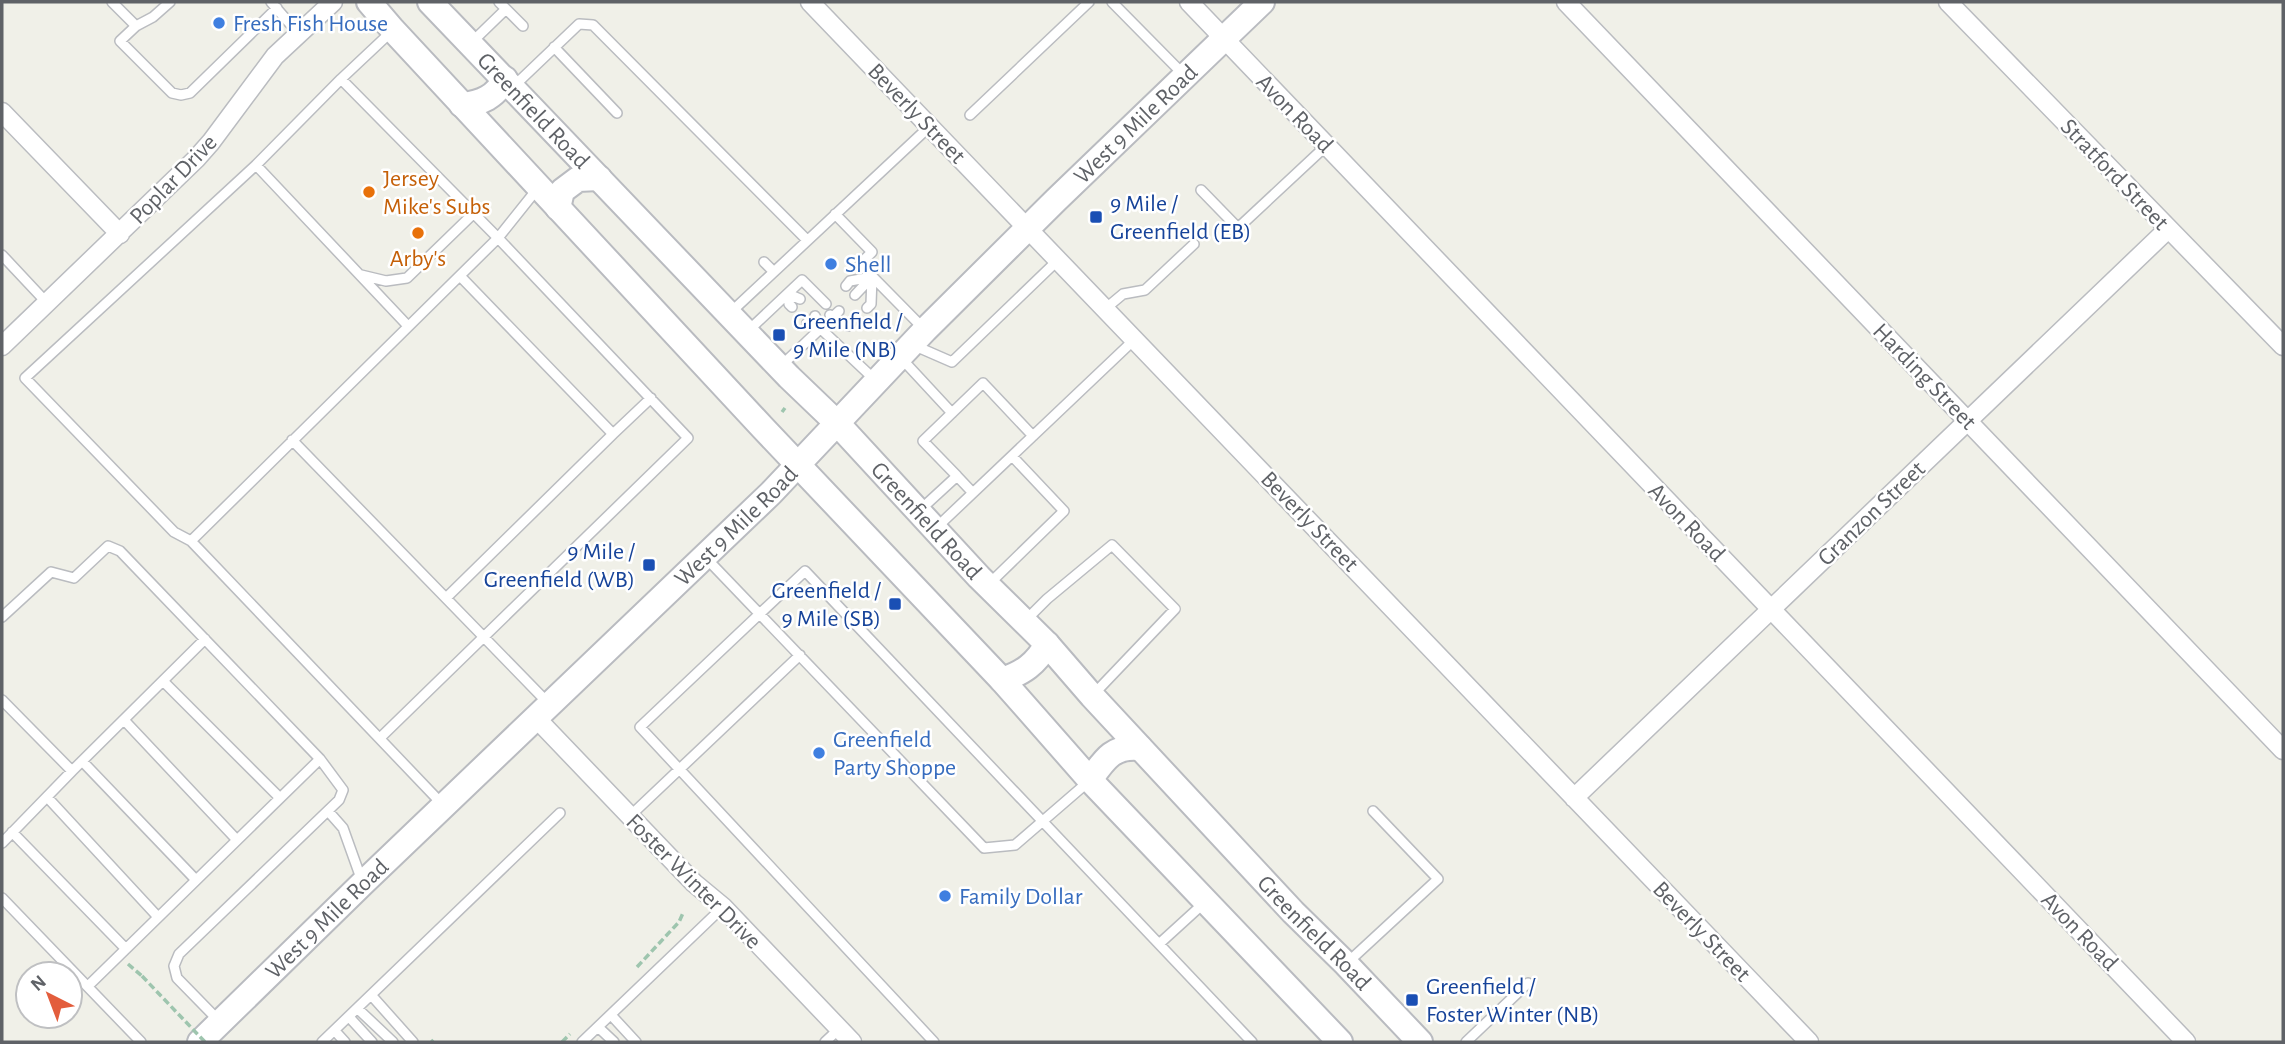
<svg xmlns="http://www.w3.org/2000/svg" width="2285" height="1044" font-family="'Alegreya Sans',sans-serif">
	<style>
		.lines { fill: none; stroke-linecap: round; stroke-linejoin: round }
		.service-casing { stroke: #babcc0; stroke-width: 12 }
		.minor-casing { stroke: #babcc0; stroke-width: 21 }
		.secondary-casing { stroke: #b9bbc0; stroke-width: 28 }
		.path { stroke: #9ec5ae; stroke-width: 3.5; stroke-dasharray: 7 3.5; stroke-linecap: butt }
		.service { stroke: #fff; stroke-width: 9 }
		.minor { stroke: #fff; stroke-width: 18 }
		.secondary { stroke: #fff; stroke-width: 24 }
		.path-bridge { stroke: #9ec5ae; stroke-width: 3.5; stroke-dasharray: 7 3.5; stroke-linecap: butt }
		.shop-dot { fill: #3f7fe0; stroke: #fff; stroke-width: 2.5 }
		.food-dot { fill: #e8710a; stroke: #fff; stroke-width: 2.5 }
		.transit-dot { fill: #1a4fb4; stroke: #fff; stroke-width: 2.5 }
		.labels { text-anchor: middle; stroke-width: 5; stroke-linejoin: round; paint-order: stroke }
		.shop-label { font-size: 24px; fill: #366cbe; stroke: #fff; text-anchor: start }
		.street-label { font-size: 24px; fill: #5f6267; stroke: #fff }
		.food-label { font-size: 24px; fill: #c56008; stroke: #fff; text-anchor: start }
		.transit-label { font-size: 24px; fill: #164399; stroke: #fff; text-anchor: start }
	</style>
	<rect width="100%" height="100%" fill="#f0f0e8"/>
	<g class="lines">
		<defs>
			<path id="service" d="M 112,2 L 136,26 L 153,17 L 170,2
				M 271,2 L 298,33
				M 1112,2 L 1183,74
				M 506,9 L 523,26
				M 136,26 L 120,41 L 172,93 L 181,95 L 190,93 L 277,8
				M 472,42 L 506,9 L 499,2
				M 554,47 L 617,113
				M 341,79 L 391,32
				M 514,86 L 579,24 L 593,25 L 807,240
				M 970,115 L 1089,2
				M 256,165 L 408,326
				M 1201,190 L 1238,228 L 1327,145
				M 835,214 L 872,252 L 860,264 L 924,329
				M 2,255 L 47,303
				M 764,262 L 773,271
				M 361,275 L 386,281 L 407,278 L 474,213
				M 460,276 L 613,434 L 651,398
				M 846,286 L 850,281 L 872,277 L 871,304 L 867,308
				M 855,295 L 871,278
				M 792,307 L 789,304 L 788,294 L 800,299
				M 1105,309 L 1123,294 L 1145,290 L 1194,244
				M 730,313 L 930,126
				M 830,315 L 832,318 L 848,326 L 851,323
				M 815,316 L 821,329 L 874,379
				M 807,323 L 821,329
				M 749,330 L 802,280 L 826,304
				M 913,345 L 952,362 L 1059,259
				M 901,358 L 952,413
				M 782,365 L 839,311
				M 292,440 L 547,702
				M 957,476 L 923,441 L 983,383 L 1033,436
				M 920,510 L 957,476 L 973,493
				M 936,528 L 1135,339
				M 191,541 L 174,532 L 25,378 L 256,165 L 341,79 L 498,238 L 688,438 L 381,737
				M 706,558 L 984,848 L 1015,845 L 1088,782
				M 989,584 L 1064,511 L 1012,456
				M 446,598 L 613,434
				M 2,617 L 51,572 L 74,578 L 108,546 L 120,551 L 320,759 L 343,790 L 339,800 L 179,954 L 174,966 L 177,978 L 219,1021
				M 1026,620 L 1047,599 L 1112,545 L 1175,609 L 1093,695
				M 163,681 L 280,798
				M 2,700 L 72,771 L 2,843
				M 124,720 L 237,840
				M 82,761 L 196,880
				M 72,771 L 205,639
				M 47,797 L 158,917
				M 443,805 L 191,541 L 498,238 L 538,188
				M 328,811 L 343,828 L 362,881
				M 629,817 L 800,655
				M 12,832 L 126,949
				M 2,898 L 141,1042
				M 1159,944 L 1204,903
				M 1346,964 L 1438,879 L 1373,811
				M 88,986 L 320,759
				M 372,996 L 413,1042
				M 358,1009 L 393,1042
				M 611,1015 L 636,1042
				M 349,1017 L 372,1042
				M 598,1027 L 614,1042
				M 335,1031 L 345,1042
				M 322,1042 L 560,813
				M 582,1042 L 723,907
				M 825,1042 L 839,1029
				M 934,1042 L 640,727 L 805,571 L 1252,1042
				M 1466,1042 L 1528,983"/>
			<path id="minor" d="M 810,2 L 1809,1042
				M 1189,2 L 2186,1042
				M 1566,2 L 2283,750
				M 1948,2 L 2283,346
				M 2,112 L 120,234
				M 2,346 L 196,159 L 211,142 L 275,56 L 333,2
				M 537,719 L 694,883 L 723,907 L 852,1042
				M 1574,798 L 2168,229"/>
			<g id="secondary">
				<path d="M 369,2 L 393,30 L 763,428 L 1002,680 L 1090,780 L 1340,1042"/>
				<path id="s1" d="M 430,2 L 789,377 L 836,422 L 979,577 L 1047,644 L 1092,696 L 1293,912 L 1346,964 L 1420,1042"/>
				<path d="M 462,105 C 482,103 495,97 505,79"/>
				<path d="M 558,208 L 562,191 L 578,179 L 599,178"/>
				<path d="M 1002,680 C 1023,673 1036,664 1047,644"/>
				<path d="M 1090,780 C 1104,760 1113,745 1140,748"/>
				<path id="s2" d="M 200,1042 L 363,883 L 771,493 L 925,330 L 1056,200 L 1262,2"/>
			</g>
		</defs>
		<!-- service casing -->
		<use href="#service" class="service-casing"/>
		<!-- minor casing -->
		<use href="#minor" class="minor-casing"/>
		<!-- secondary casing -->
		<use href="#secondary" class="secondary-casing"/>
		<!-- path -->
		<path class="path" d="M 782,412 L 785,408
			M 128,964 L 142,976
			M 637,967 L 679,922 L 683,913
			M 431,1040 L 433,1042
			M 562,1042 L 570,1034"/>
		<!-- service -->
		<use href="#service" class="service"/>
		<!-- minor -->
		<use href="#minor" class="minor"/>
		<!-- secondary -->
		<use href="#secondary" class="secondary"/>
		<!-- path-bridge -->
		<path class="path-bridge" d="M 142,976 L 205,1042"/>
	</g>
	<!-- markers -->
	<g class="shop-dot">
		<circle cx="219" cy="23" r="7"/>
		<circle cx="831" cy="264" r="7"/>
		<circle cx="819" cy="753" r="7"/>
		<circle cx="945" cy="896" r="7"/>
	</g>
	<g class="food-dot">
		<circle cx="369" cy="192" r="7"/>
		<circle cx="418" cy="233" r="7"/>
	</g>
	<g class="transit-dot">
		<rect x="1089" y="210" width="14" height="14" rx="3.5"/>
		<rect x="772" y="328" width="14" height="14" rx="3.5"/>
		<rect x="642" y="558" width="14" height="14" rx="3.5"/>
		<rect x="888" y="597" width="14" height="14" rx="3.5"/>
		<rect x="1405" y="993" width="14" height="14" rx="3.5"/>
	</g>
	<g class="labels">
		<!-- shop labels -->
		<g class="shop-label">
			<text x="233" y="31">Fresh Fish House</text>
			<text x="845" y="272">Shell</text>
			<text x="833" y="747">Greenfield<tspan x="833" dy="28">Party Shoppe</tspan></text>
			<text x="959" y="904">Family Dollar</text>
		</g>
		<!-- street labels -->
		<g class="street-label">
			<text dy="8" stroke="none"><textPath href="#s1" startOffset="150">Greenfield Road</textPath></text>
			<text transform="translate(917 113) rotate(46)" y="8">Beverly Street</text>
			<text transform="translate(1295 113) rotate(46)" y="8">Avon Road</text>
			<text dy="8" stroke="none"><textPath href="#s2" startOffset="1311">West 9 Mile Road</textPath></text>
			<text transform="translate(2115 174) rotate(46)" y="8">Stratford Street</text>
			<text transform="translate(173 179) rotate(-46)" y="8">Poplar Drive</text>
			<text transform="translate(1925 376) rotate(46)" y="8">Harding Street</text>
			<text transform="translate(1871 513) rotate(-44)" y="8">Granzon Street</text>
			<text dy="8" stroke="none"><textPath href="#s1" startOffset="718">Greenfield Road</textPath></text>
			<text transform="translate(1310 521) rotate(46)" y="8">Beverly Street</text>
			<text transform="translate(1687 522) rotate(46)" y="8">Avon Road</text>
			<text dy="8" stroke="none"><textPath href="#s2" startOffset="744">West 9 Mile Road</textPath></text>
			<text transform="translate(694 881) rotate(45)" y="8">Foster Winter Drive</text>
			<text dy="8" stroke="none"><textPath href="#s2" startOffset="177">West 9 Mile Road</textPath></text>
			<text transform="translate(1702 931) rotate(46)" y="8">Beverly Street</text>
			<text transform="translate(2080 931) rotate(46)" y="8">Avon Road</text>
			<text dy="8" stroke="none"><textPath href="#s1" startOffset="1284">Greenfield Road</textPath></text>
		</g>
		<!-- food labels -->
		<g class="food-label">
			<text x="383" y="186">Jersey<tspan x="383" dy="28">Mike's Subs</tspan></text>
			<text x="418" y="266" text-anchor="middle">Arby's</text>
		</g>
		<!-- transit labels -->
		<g class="transit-label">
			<text x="1110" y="211">9 Mile /<tspan x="1110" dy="28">Greenfield (EB)</tspan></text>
			<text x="793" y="329">Greenfield /<tspan x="793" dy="28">9 Mile (NB)</tspan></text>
			<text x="635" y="559" text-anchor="end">9 Mile /<tspan x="635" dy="28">Greenfield (WB)</tspan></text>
			<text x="881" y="598" text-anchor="end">Greenfield /<tspan x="881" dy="28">9 Mile (SB)</tspan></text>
			<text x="1426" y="994">Greenfield /<tspan x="1426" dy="28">Foster Winter (NB)</tspan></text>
		</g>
	</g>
	<!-- border -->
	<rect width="2285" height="1044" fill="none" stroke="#5f6267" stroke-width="7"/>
	<!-- north arrow -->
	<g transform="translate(49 995) rotate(318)"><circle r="33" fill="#ffffff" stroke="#bfc0c2" stroke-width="2"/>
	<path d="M0-5L12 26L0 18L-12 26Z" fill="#e35d3c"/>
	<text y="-10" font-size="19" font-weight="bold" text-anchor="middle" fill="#5f6267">N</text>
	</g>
</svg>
